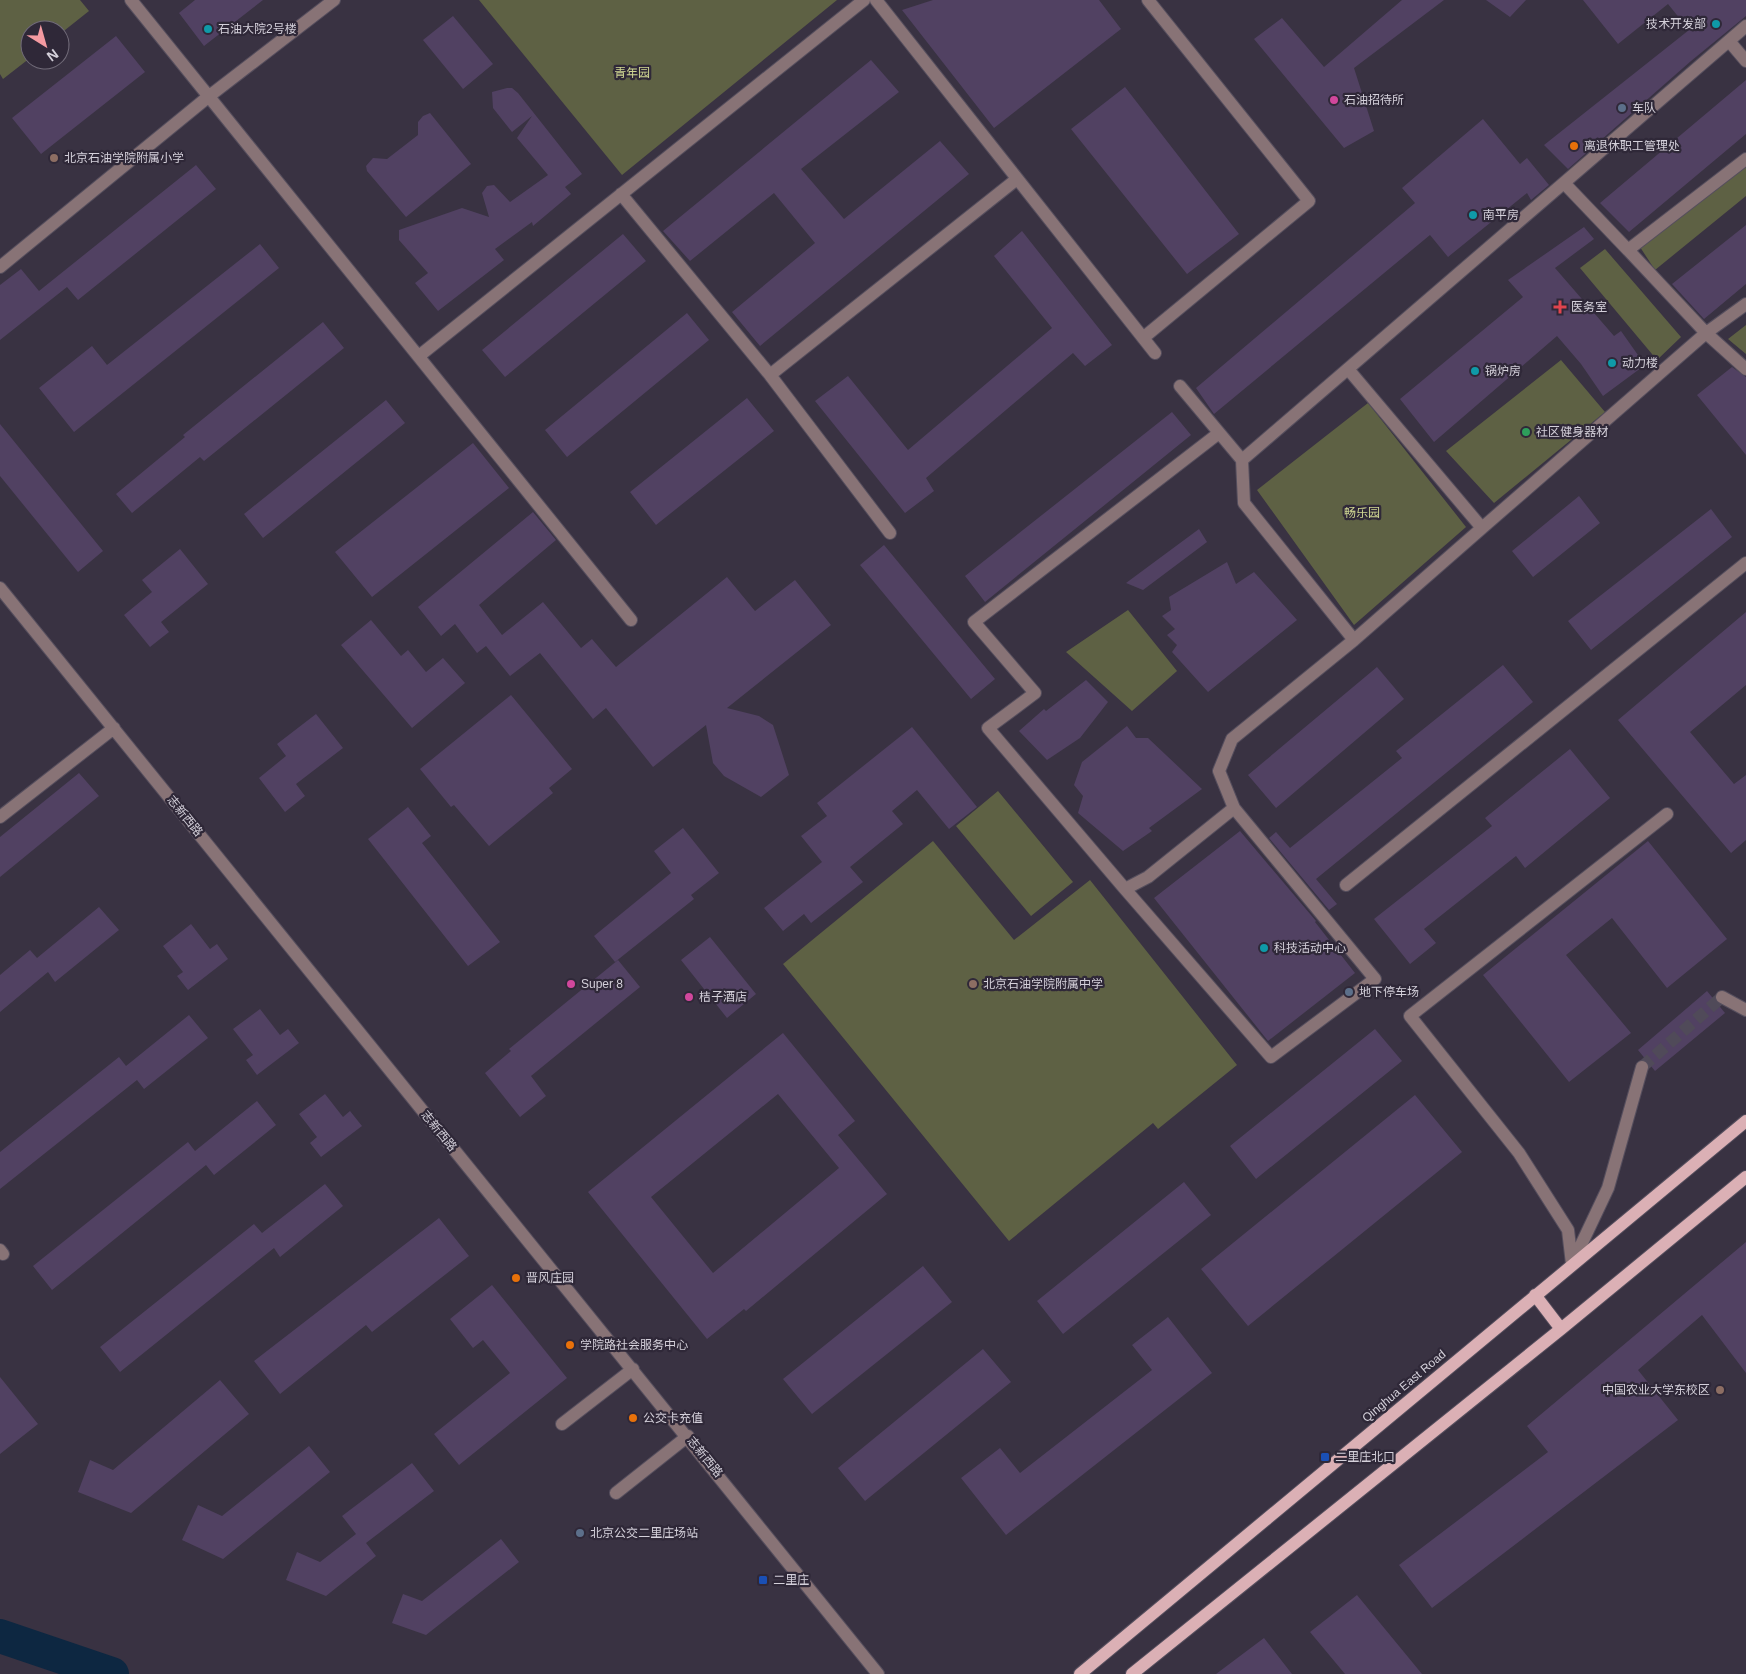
<svg xmlns="http://www.w3.org/2000/svg" width="1746" height="1674" font-family="Arial,'Noto Sans SC',sans-serif">
	<style>
		.green { fill: #5e6144 }
		.lines { fill: none; stroke-linecap: round; stroke-linejoin: round }
		.river { stroke: #0d2741; stroke-width: 34 }
		.building { fill: #514162; fill-rule: evenodd }
		.minor-tunnel { stroke: #504a59; stroke-width: 12; stroke-dasharray: 12 6; stroke-linecap: butt }
		.minor-casing { stroke: #554e5d; stroke-width: 14 }
		.major-casing { stroke: #554e5d; stroke-width: 14 }
		.minor { stroke: #887376; stroke-width: 12 }
		.major { stroke: #dbb0b5; stroke-width: 12 }
		.culture-dot { fill: #0f9aa8; stroke: #2f2838; stroke-width: 2 }
		.hotel-dot { fill: #d1479c; stroke: #2f2838; stroke-width: 2 }
		.service-dot { fill: #5c6f8a; stroke: #2f2838; stroke-width: 2 }
		.food-dot { fill: #e8710a; stroke: #2f2838; stroke-width: 2 }
		.education-dot { fill: #8d6e63; stroke: #2f2838; stroke-width: 2 }
		.health-dot { fill: #e0444e; stroke: #2f2838; stroke-width: 2 }
		.leisure-dot { fill: #2e9e5b; stroke: #2f2838; stroke-width: 2 }
		.transit-dot { fill: #1a4fb4; stroke: #2f2838; stroke-width: 2 }
		.labels { text-anchor: middle; stroke-width: 4.5; stroke-linejoin: round; paint-order: stroke }
		.poi-label { font-size: 12px; fill: #d4d0da; stroke: #2f2838; text-anchor: start }
		.park-label { font-size: 12px; fill: #d0d792; stroke: #2f2838 }
		.street-label { font-size: 12px; fill: #d4d0da; stroke: #2f2838 }
	</style>
	<rect width="100%" height="100%" fill="#393242"/>
	<!-- green -->
	<path class="green" d="M 0,0 L 80,0 L 89,11 L 60,34 L 60,30 L 30,30 L 30,58 L 3,79 L 0,74 Z
		M 479,0 L 837,0 L 622,175 Z
		M 1746,157 L 1746,196 L 1655,270 L 1640,247 Z
		M 1605,249 L 1681,337 L 1657,360 L 1580,268 Z
		M 1746,325 L 1746,354 L 1728,339 Z
		M 1561,360 L 1605,412 L 1494,503 L 1446,451 Z
		M 1368,403 L 1466,527 L 1354,625 L 1257,490 Z
		M 1128,610 L 1177,671 L 1132,711 L 1066,652 Z
		M 998,791 L 1073,882 L 1031,916 L 956,826 Z
		M 933,841 L 1014,940 L 1090,880 L 1237,1065 L 1158,1129 L 1153,1123 L 1009,1241 L 783,964 Z"/>
	<g class="lines">
		<!-- river -->
		<path class="river" d="M 0,1636 L 112,1674"/>
	</g>
	<!-- building -->
	<path class="building" d="M 195,0 L 263,0 L 204,46 L 179,13 Z
		M 933,0 L 1099,0 L 1121,29 L 994,128 L 902,10 Z
		M 1402,0 L 1444,0 L 1354,68 L 1374,131 L 1344,148 L 1254,39 L 1282,18 L 1324,67 Z
		M 1486,0 L 1526,0 L 1510,17 Z
		M 1583,0 L 1746,0 L 1746,16 L 1691,61 L 1568,169 L 1544,145 L 1689,30 L 1668,4 L 1618,44 Z
		M 453,16 L 493,64 L 463,89 L 423,40 Z
		M 116,36 L 145,72 L 41,154 L 12,118 Z
		M 871,60 L 899,92 L 801,169 L 844,219 L 940,141 L 969,174 L 760,346 L 732,312 L 815,243 L 774,193 L 690,261 L 663,231 Z
		M 1746,80 L 1746,134 L 1629,232 L 1600,203 Z
		M 1125,87 L 1239,234 L 1187,274 L 1071,129 Z
		M 507,88 L 512,88 L 518,93 L 582,174 L 565,187 L 571,194 L 533,226 L 532,222 L 495,249 L 504,260 L 438,311 L 415,283 L 428,273 L 399,240 L 399,230 L 462,208 L 489,217 L 482,193 L 487,186 L 494,185 L 510,202 L 548,175 L 517,138 L 532,116 L 512,132 L 493,108 L 492,92 Z
		M 430,113 L 471,164 L 406,217 L 367,171 L 366,166 L 373,158 L 387,159 L 418,135 L 418,122 L 423,116 Z
		M 1483,119 L 1520,164 L 1527,158 L 1549,185 L 1531,200 L 1527,193 L 1448,257 L 1430,235 L 1214,414 L 1196,388 L 1415,203 L 1402,188 Z
		M 196,165 L 216,189 L 78,300 L 67,287 L 0,340 L 0,285 L 21,269 L 39,291 Z
		M 1746,225 L 1746,284 L 1704,319 L 1672,284 Z
		M 1584,227 L 1594,239 L 1555,268 L 1614,336 L 1621,331 L 1645,365 L 1603,396 L 1581,364 L 1557,336 L 1434,442 L 1400,399 L 1523,297 L 1508,280 Z
		M 1022,231 L 1112,345 L 1085,366 L 1073,353 L 926,478 L 934,491 L 905,513 L 815,401 L 848,376 L 908,450 L 1052,328 L 994,256 Z
		M 623,234 L 646,261 L 505,377 L 482,350 Z
		M 260,244 L 279,268 L 74,432 L 39,388 L 92,346 L 107,365 Z
		M 687,313 L 709,340 L 567,457 L 545,430 Z
		M 323,322 L 344,348 L 204,461 L 200,457 L 132,513 L 116,494 L 185,437 L 183,435 Z
		M 1732,367 L 1746,377 L 1746,455 L 1697,395 Z
		M 747,398 L 774,431 L 656,525 L 630,492 Z
		M 386,400 L 405,423 L 263,538 L 244,514 Z
		M 1172,412 L 1191,435 L 985,602 L 965,576 Z
		M 0,424 L 103,551 L 78,572 L 0,476 Z
		M 473,443 L 509,488 L 372,597 L 335,552 Z
		M 1579,496 L 1600,523 L 1533,577 L 1512,551 Z
		M 1711,509 L 1732,537 L 1591,650 L 1568,621 Z
		M 533,512 L 556,540 L 479,605 L 502,635 L 543,602 L 581,648 L 592,639 L 616,667 L 727,577 L 755,611 L 795,580 L 831,625 L 727,708 L 759,716 L 773,725 L 789,775 L 761,797 L 724,776 L 713,763 L 706,725 L 653,767 L 606,708 L 593,719 L 540,653 L 510,676 L 486,646 L 477,653 L 455,624 L 441,636 L 418,607 Z
		M 1199,529 L 1207,542 L 1143,590 L 1126,583 Z
		M 884,545 L 995,679 L 971,699 L 860,565 Z
		M 180,549 L 208,584 L 161,622 L 169,632 L 150,647 L 124,615 L 152,592 L 142,580 Z
		M 1227,562 L 1236,584 L 1254,572 L 1297,620 L 1208,692 L 1172,652 L 1177,645 L 1167,635 L 1175,629 L 1162,616 L 1171,610 L 1169,597 Z
		M 1746,612 L 1746,685 L 1690,732 L 1734,784 L 1746,775 L 1746,840 L 1731,853 L 1618,720 Z
		M 371,620 L 401,656 L 408,650 L 426,672 L 443,658 L 465,683 L 412,728 L 341,645 Z
		M 1503,665 L 1533,702 L 1316,879 L 1337,904 L 1329,910 L 1269,838 L 1276,832 L 1290,848 L 1402,758 L 1396,751 Z
		M 1377,667 L 1404,699 L 1276,808 L 1248,775 Z
		M 1086,680 L 1108,702 L 1080,738 L 1047,760 L 1019,731 L 1044,709 L 1046,711 Z
		M 511,695 L 572,769 L 549,788 L 553,793 L 489,846 L 454,805 L 451,807 L 420,769 Z
		M 316,714 L 343,748 L 296,784 L 305,796 L 285,812 L 259,778 L 286,756 L 277,744 Z
		M 1127,726 L 1136,738 L 1148,738 L 1202,789 L 1149,828 L 1152,831 L 1123,851 L 1078,813 L 1083,796 L 1074,785 L 1082,762 Z
		M 912,727 L 977,807 L 949,829 L 917,790 L 892,811 L 903,824 L 850,867 L 863,882 L 811,923 L 804,914 L 783,931 L 764,908 L 822,862 L 801,836 L 827,816 L 817,803 Z
		M 1570,749 L 1610,798 L 1525,868 L 1516,856 L 1424,929 L 1436,943 L 1410,964 L 1374,919 L 1492,826 L 1485,818 Z
		M 79,773 L 99,796 L 0,877 L 0,837 Z
		M 408,807 L 431,836 L 422,843 L 500,942 L 468,966 L 368,839 Z
		M 683,828 L 719,873 L 691,895 L 694,899 L 615,962 L 594,936 L 671,873 L 654,851 Z
		M 1240,831 L 1316,921 L 1315,922 L 1355,973 L 1268,1041 L 1154,898 Z
		M 1648,841 L 1727,939 L 1667,988 L 1612,918 L 1566,955 L 1631,1033 L 1569,1082 L 1483,975 Z
		M 99,907 L 119,930 L 55,982 L 48,972 L 0,1012 L 0,975 L 30,950 L 37,958 Z
		M 191,924 L 210,949 L 217,944 L 228,959 L 188,990 L 177,976 L 183,972 L 163,946 Z
		M 710,937 L 756,994 L 727,1018 L 681,960 Z
		M 618,960 L 640,987 L 531,1076 L 546,1096 L 520,1117 L 485,1073 L 511,1051 L 509,1049 Z
		M 1707,991 L 1725,1013 L 1655,1071 L 1638,1050 Z
		M 260,1009 L 280,1035 L 288,1029 L 299,1043 L 257,1075 L 246,1060 L 253,1055 L 233,1029 Z
		M 189,1015 L 208,1038 L 144,1089 L 137,1080 L 0,1189 L 0,1152 L 119,1057 L 126,1066 Z
		M 1375,1029 L 1402,1061 L 1256,1179 L 1230,1146 Z
		M 783,1033 L 855,1121 L 838,1135 L 887,1194 L 746,1311 L 744,1309 L 707,1339 L 588,1192 ZM 778,1094 L 839,1168 L 713,1273 L 651,1197 Z
		M 325,1094 L 343,1117 L 350,1111 L 362,1126 L 321,1157 L 310,1143 L 317,1137 L 299,1114 Z
		M 1415,1095 L 1462,1152 L 1248,1326 L 1201,1269 Z
		M 257,1101 L 276,1125 L 214,1175 L 206,1165 L 52,1290 L 33,1266 L 188,1142 L 195,1151 Z
		M 1184,1182 L 1211,1215 L 1063,1334 L 1037,1301 Z
		M 325,1184 L 343,1206 L 280,1257 L 274,1248 L 120,1372 L 100,1347 L 254,1224 L 262,1233 Z
		M 439,1218 L 469,1256 L 372,1332 L 366,1325 L 280,1394 L 254,1361 Z
		M 1746,1242 L 1746,1373 L 1702,1315 L 1638,1370 L 1678,1420 L 1432,1608 L 1399,1565 L 1548,1452 L 1527,1426 Z
		M 923,1266 L 952,1302 L 812,1414 L 783,1379 Z
		M 492,1285 L 567,1378 L 459,1465 L 434,1434 L 510,1373 L 483,1340 L 473,1348 L 450,1319 Z
		M 1168,1317 L 1212,1373 L 1006,1535 L 961,1478 L 1000,1448 L 1020,1473 L 1152,1370 L 1132,1345 Z
		M 983,1349 L 1011,1382 L 865,1501 L 838,1468 Z
		M 0,1377 L 38,1424 L 0,1454 Z
		M 220,1380 L 249,1414 L 131,1513 L 78,1492 L 90,1460 L 113,1470 Z
		M 309,1446 L 330,1472 L 223,1559 L 182,1540 L 198,1505 L 222,1516 Z
		M 412,1463 L 434,1491 L 366,1543 L 376,1556 L 326,1596 L 286,1580 L 297,1552 L 320,1562 L 356,1534 L 342,1516 Z
		M 501,1539 L 519,1562 L 426,1635 L 392,1623 L 403,1594 L 422,1601 Z
		M 1357,1595 L 1422,1674 L 1345,1674 L 1310,1632 Z
		M 1264,1638 L 1292,1674 L 1216,1674 Z"/>
	<g class="lines">
		<!-- minor-tunnel -->
		<path class="minor-tunnel" d="M 1642,1067 L 1722,997"/>
		<defs>
			<path id="minor" d="M 131,0 L 631,620
				M 876,0 L 1155,353
				M 1729,41 L 1746,61
				M 1564,183 L 1628,250
				M 621,194 L 770,375 L 890,533
				M 0,267 L 208,97 L 334,0
				M 1746,304 L 1706,333 L 1746,369
				M 1143,338 L 1309,201 L 1148,0
				M 419,356 L 864,0
				M 1348,369 L 1482,528 L 1706,333 L 1628,250 L 1746,159
				M 770,375 L 1017,179
				M 1180,386 L 1242,460 L 1244,503 L 1354,640 L 1482,528
				M 1219,433 L 974,622 L 1035,693 L 988,728 L 1125,889 L 1148,877 L 1234,808 L 1219,771 L 1232,739 L 1354,640
				M 1242,460 L 1746,26
				M 0,588 L 878,1674
				M 0,817 L 114,728
				M 1346,885 L 1746,563
				M 1125,889 L 1271,1057 L 1375,979 L 1234,808
				M 1722,997 L 1746,1010
				M 0,1250 L 3,1254
				M 1572,1264 L 1568,1230 L 1519,1153 L 1410,1016 L 1667,814
				M 1572,1264 L 1608,1188 L 1642,1067
				M 562,1424 L 633,1369
				M 616,1493 L 688,1436"/>
			<path id="major" d="M 1535,1295 L 1561,1329
				M 1080,1674 L 1746,1121
				M 1132,1674 L 1561,1329 L 1746,1177"/>
		</defs>
		<!-- minor casing -->
		<use href="#minor" class="minor-casing"/>
		<!-- major casing -->
		<use href="#major" class="major-casing"/>
		<!-- minor -->
		<use href="#minor" class="minor"/>
		<!-- major -->
		<use href="#major" class="major"/>
	</g>
	<!-- markers -->
	<g class="culture-dot">
		<circle cx="1716" cy="24" r="5"/>
		<circle cx="208" cy="29" r="5"/>
		<circle cx="1473" cy="215" r="5"/>
		<circle cx="1612" cy="363" r="5"/>
		<circle cx="1475" cy="371" r="5"/>
		<circle cx="1264" cy="948" r="5"/>
	</g>
	<g class="hotel-dot">
		<circle cx="1334" cy="100" r="5"/>
		<circle cx="571" cy="984" r="5"/>
		<circle cx="689" cy="997" r="5"/>
	</g>
	<g class="service-dot">
		<circle cx="1622" cy="108" r="5"/>
		<circle cx="1349" cy="992" r="5"/>
		<circle cx="580" cy="1533" r="5"/>
	</g>
	<g class="food-dot">
		<circle cx="1574" cy="146" r="5"/>
		<circle cx="516" cy="1278" r="5"/>
		<circle cx="570" cy="1345" r="5"/>
		<circle cx="633" cy="1418" r="5"/>
	</g>
	<g class="education-dot">
		<circle cx="54" cy="158" r="5"/>
		<circle cx="973" cy="984" r="5"/>
		<circle cx="1720" cy="1390" r="5"/>
	</g>
	<path class="health-dot" d="M1557.5 299.5h5v5h5v5h-5v5h-5v-5h-5v-5h5z"/>
	<circle class="leisure-dot" cx="1526" cy="432" r="5"/>
	<g class="transit-dot">
		<rect x="1320" y="1452" width="10" height="10" rx="2.5"/>
		<rect x="758" y="1575" width="10" height="10" rx="2.5"/>
	</g>
	<g class="labels">
		<!-- poi labels -->
		<g class="poi-label">
			<text x="1706" y="28" text-anchor="end">技术开发部</text>
			<text x="218" y="33">石油大院2号楼</text>
			<text x="1344" y="104">石油招待所</text>
			<text x="1632" y="112">车队</text>
			<text x="1584" y="150">离退休职工管理处</text>
			<text x="64" y="162">北京石油学院附属小学</text>
			<text x="1483" y="219">南平房</text>
			<text x="1571" y="311">医务室</text>
			<text x="1622" y="367">动力楼</text>
			<text x="1485" y="375">锅炉房</text>
			<text x="1536" y="436">社区健身器材</text>
			<text x="1274" y="952">科技活动中心</text>
			<text x="581" y="988">Super 8</text>
			<text x="983" y="988">北京石油学院附属中学</text>
			<text x="1359" y="996">地下停车场</text>
			<text x="699" y="1001">桔子酒店</text>
			<text x="526" y="1282">晋风庄园</text>
			<text x="580" y="1349">学院路社会服务中心</text>
			<text x="1710" y="1394" text-anchor="end">中国农业大学东校区</text>
			<text x="643" y="1422">公交卡充值</text>
			<text x="1335" y="1461">二里庄北口</text>
			<text x="590" y="1537">北京公交二里庄场站</text>
			<text x="773" y="1584">二里庄</text>
		</g>
		<!-- park labels -->
		<g class="park-label">
			<text x="632" y="77">青年园</text>
			<text x="1362" y="517">畅乐园</text>
		</g>
		<!-- street labels -->
		<g class="street-label">
			<text transform="translate(185 816) rotate(51)" y="4">志新西路</text>
			<text transform="translate(439 1131) rotate(51)" y="4">志新西路</text>
			<text transform="translate(1404 1386) rotate(-40)" y="4">Qinghua East Road</text>
			<text transform="translate(705 1457) rotate(51)" y="4">志新西路</text>
		</g>
	</g>
	<!-- north arrow -->
	<g transform="translate(45 45) rotate(143)"><circle r="24" fill="#2f2838" stroke="#716b79"/>
	<path d="M0-4L9 19L0 12L-9 19Z" fill="#f49aa1"/>
	<text y="-8" font-size="14" font-weight="bold" text-anchor="middle" fill="#d4d0da">N</text>
	</g>
</svg>
